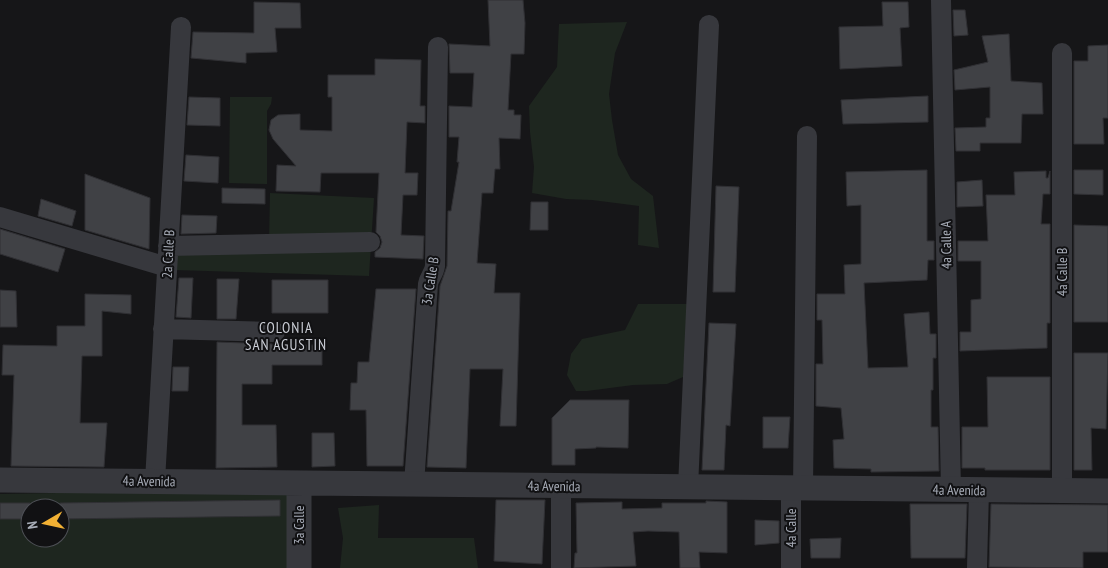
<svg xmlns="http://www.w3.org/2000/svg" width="1108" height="568" font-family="'PT Sans Narrow',sans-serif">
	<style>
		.green { fill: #1e261f; fill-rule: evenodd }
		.building { fill: #404145; stroke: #303034 }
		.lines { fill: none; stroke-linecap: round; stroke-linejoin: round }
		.minor { stroke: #37383d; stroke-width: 20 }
		.tertiary { stroke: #37383d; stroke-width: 25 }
		.labels { text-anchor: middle; stroke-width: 4; stroke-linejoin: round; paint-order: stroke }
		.street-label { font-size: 14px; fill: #a8adb8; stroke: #111113 }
		.neighbourhood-label { font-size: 15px; letter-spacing: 1px; fill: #c9ccd4; stroke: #111113 }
	</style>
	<rect width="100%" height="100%" fill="#161618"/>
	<!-- green -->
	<path class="green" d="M 627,22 L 615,53 L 609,94 L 612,120 L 618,155 L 631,179 L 653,196 L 659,248 L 638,245 L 639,206 L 592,200 L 566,199 L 532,193 L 534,167 L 530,132 L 529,106 L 557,67 L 559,24 Z
		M 230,97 L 272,97 L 271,104 L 267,111 L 267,184 L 229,183 Z
		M 270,193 L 374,198 L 369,276 L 174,270 L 174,237 L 269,242 Z
		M 638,304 L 690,304 L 683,377 L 667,384 L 633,385 L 587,391 L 576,391 L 567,375 L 571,354 L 582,339 L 625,330 Z
		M 288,489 L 287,568 L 0,568 L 0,494 ZM 30,508 L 60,508 L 60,538 L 30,538 Z
		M 379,505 L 378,538 L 474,538 L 478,568 L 340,568 L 343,538 L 338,508 Z"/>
	<!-- building -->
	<path class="building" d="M 488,0 L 523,0 L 525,23 L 524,54 L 511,54 L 508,110 L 514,110 L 514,115 L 521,115 L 520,139 L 499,138 L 500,169 L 495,169 L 493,193 L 482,193 L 477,263 L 496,264 L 494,293 L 520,293 L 516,426 L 500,426 L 503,369 L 470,369 L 466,468 L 427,467 L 440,286 L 447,266 L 448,211 L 451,211 L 459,162 L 457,162 L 459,137 L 449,137 L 449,106 L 472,107 L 474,73 L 450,73 L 449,44 L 490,46 Z
		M 254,2 L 300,3 L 301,28 L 275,28 L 277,52 L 246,53 L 246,63 L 191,58 L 193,32 L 254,33 Z
		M 882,2 L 908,2 L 909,27 L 900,28 L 902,66 L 840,69 L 839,27 L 883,26 Z
		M 953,10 L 965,10 L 968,35 L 954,36 Z
		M 1009,34 L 1011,81 L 1042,83 L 1043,114 L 1022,114 L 1021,143 L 980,143 L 980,151 L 956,151 L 955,128 L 986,127 L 986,118 L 990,118 L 990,87 L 955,90 L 954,70 L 988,62 L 982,36 Z
		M 1108,45 L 1108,118 L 1103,118 L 1104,144 L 1074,144 L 1074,61 L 1088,61 L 1088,46 Z
		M 375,59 L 421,60 L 420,106 L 425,106 L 425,123 L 407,122 L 405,173 L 418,173 L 417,195 L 403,195 L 401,235 L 424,236 L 423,259 L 375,257 L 375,252 L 380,248 L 382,242 L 380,236 L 376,232 L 379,173 L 321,173 L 320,192 L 276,191 L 277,165 L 296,166 L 273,139 L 269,130 L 271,120 L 278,115 L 300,114 L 300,130 L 332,131 L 332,97 L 328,97 L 328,75 L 375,75 Z
		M 928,96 L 928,122 L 843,124 L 841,100 Z
		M 189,97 L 220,98 L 220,126 L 187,125 Z
		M 186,155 L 219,157 L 218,183 L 184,181 Z
		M 927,170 L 927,241 L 934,241 L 934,260 L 928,260 L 927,280 L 864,283 L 868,368 L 908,367 L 904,314 L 929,312 L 930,334 L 936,334 L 936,358 L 933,358 L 933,390 L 931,390 L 931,427 L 938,427 L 939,471 L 871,472 L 871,469 L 834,468 L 833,440 L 844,439 L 841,408 L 816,406 L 816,364 L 823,364 L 822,320 L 817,320 L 817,294 L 845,294 L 844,265 L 861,264 L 861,205 L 847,206 L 846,172 Z
		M 1074,170 L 1103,170 L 1103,195 L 1074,194 Z
		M 1046,171 L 1046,178 L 1048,178 L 1050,171 L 1050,194 L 1043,194 L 1041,224 L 1050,224 L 1050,323 L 1047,323 L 1047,348 L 960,351 L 960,332 L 971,332 L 971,300 L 981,299 L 981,261 L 958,261 L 958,241 L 988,241 L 986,195 L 1015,195 L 1014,172 Z
		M 85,174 L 150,198 L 149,249 L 85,230 Z
		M 982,180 L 983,206 L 957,207 L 957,182 Z
		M 716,186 L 739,187 L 735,292 L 713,292 Z
		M 222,188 L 265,189 L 265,204 L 222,203 Z
		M 41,199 L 76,211 L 72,226 L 38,216 Z
		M 531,202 L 548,202 L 548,230 L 530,230 Z
		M 182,215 L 217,216 L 216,233 L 181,234 Z
		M 1074,225 L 1108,226 L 1108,322 L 1074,322 Z
		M 0,229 L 65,249 L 58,272 L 0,254 Z
		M 179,278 L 193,278 L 191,318 L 176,317 Z
		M 217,279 L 239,279 L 236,319 L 217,319 Z
		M 272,280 L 328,280 L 328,313 L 272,313 Z
		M 376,289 L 416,289 L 403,466 L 367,466 L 366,410 L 350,410 L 351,383 L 357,383 L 358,362 L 369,362 Z
		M 0,290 L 16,291 L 17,327 L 0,327 Z
		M 85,294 L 131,295 L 131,314 L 102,311 L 102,356 L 82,356 L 80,423 L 107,423 L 104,467 L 11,466 L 14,375 L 2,375 L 3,345 L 57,346 L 57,326 L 85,326 Z
		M 709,323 L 736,324 L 730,426 L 726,425 L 724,470 L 702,470 Z
		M 217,342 L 272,344 L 272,345 L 322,345 L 322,365 L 272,365 L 272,384 L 242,384 L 242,425 L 276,425 L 277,467 L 216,468 Z
		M 1074,353 L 1108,353 L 1106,429 L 1091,428 L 1092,470 L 1074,470 Z
		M 173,367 L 189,367 L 188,391 L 172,391 Z
		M 987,377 L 1050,377 L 1050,470 L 985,470 L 985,468 L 962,468 L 962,427 L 988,427 Z
		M 570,400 L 629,400 L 628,448 L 596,447 L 596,448 L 575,449 L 575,465 L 552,465 L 552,418 Z
		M 763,417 L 790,417 L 788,448 L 763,448 Z
		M 312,433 L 334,433 L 335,466 L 312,467 Z
		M 280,500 L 280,516 L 60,519 L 60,503 Z
		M 496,500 L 545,500 L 542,564 L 494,561 Z
		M 706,501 L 727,502 L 727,553 L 699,552 L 700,568 L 680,568 L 679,532 L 648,531 L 633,532 L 636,566 L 574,568 L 575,553 L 577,553 L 576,503 L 622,502 L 622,509 L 662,508 L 662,503 L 706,503 Z
		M 0,503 L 30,503 L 30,519 L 0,519 Z
		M 910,504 L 967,504 L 965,558 L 911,558 Z
		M 991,504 L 1108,505 L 1108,552 L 1083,552 L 1083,568 L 989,567 Z
		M 755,520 L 779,521 L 779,543 L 755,545 Z
		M 841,538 L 840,558 L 811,558 L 810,539 Z"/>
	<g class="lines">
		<!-- minor -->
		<path class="minor" d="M 941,0 L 951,490
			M 1062,53 L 1062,491
			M 0,217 L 167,267
			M 168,246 L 370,242
			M 163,329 L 275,332
			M 155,481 L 181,27
			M 414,484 L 428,284 C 429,277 434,274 435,266 L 438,47
			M 688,487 L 709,25
			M 791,488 L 791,568
			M 803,488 L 807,136
			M 561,568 L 561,486
			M 977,568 L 979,490"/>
		<!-- tertiary -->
		<path class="tertiary" d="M 0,480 L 1108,491
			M 299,568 L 299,483"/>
	</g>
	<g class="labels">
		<!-- street labels -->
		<g class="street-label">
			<text transform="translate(946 245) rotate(-91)" y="5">4a Calle A</text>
			<text transform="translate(168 254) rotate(-87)" y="5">2a Calle B</text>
			<text transform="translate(1062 272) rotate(-90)" y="5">4a Calle B</text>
			<text transform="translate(430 281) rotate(-81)" y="5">3a Calle B</text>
			<text transform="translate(149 481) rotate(1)" y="5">4a Avenida</text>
			<text transform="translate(554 486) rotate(1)" y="5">4a Avenida</text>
			<text transform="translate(959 490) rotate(1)" y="5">4a Avenida</text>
			<text transform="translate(299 525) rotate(-90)" y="5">3a Calle</text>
			<text transform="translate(791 528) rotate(-90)" y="5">4a Calle</text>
		</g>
		<!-- neighbourhood labels -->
		<g class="neighbourhood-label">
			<text x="286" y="333">COLONIA<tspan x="286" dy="17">SAN AGUSTIN</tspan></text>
		</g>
	</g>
	<!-- north arrow -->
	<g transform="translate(45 523) rotate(261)"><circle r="24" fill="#111113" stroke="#4d4f55"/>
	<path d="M0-4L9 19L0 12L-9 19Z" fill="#f2b134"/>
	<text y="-8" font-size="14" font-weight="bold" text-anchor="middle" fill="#a8adb8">N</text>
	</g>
</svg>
